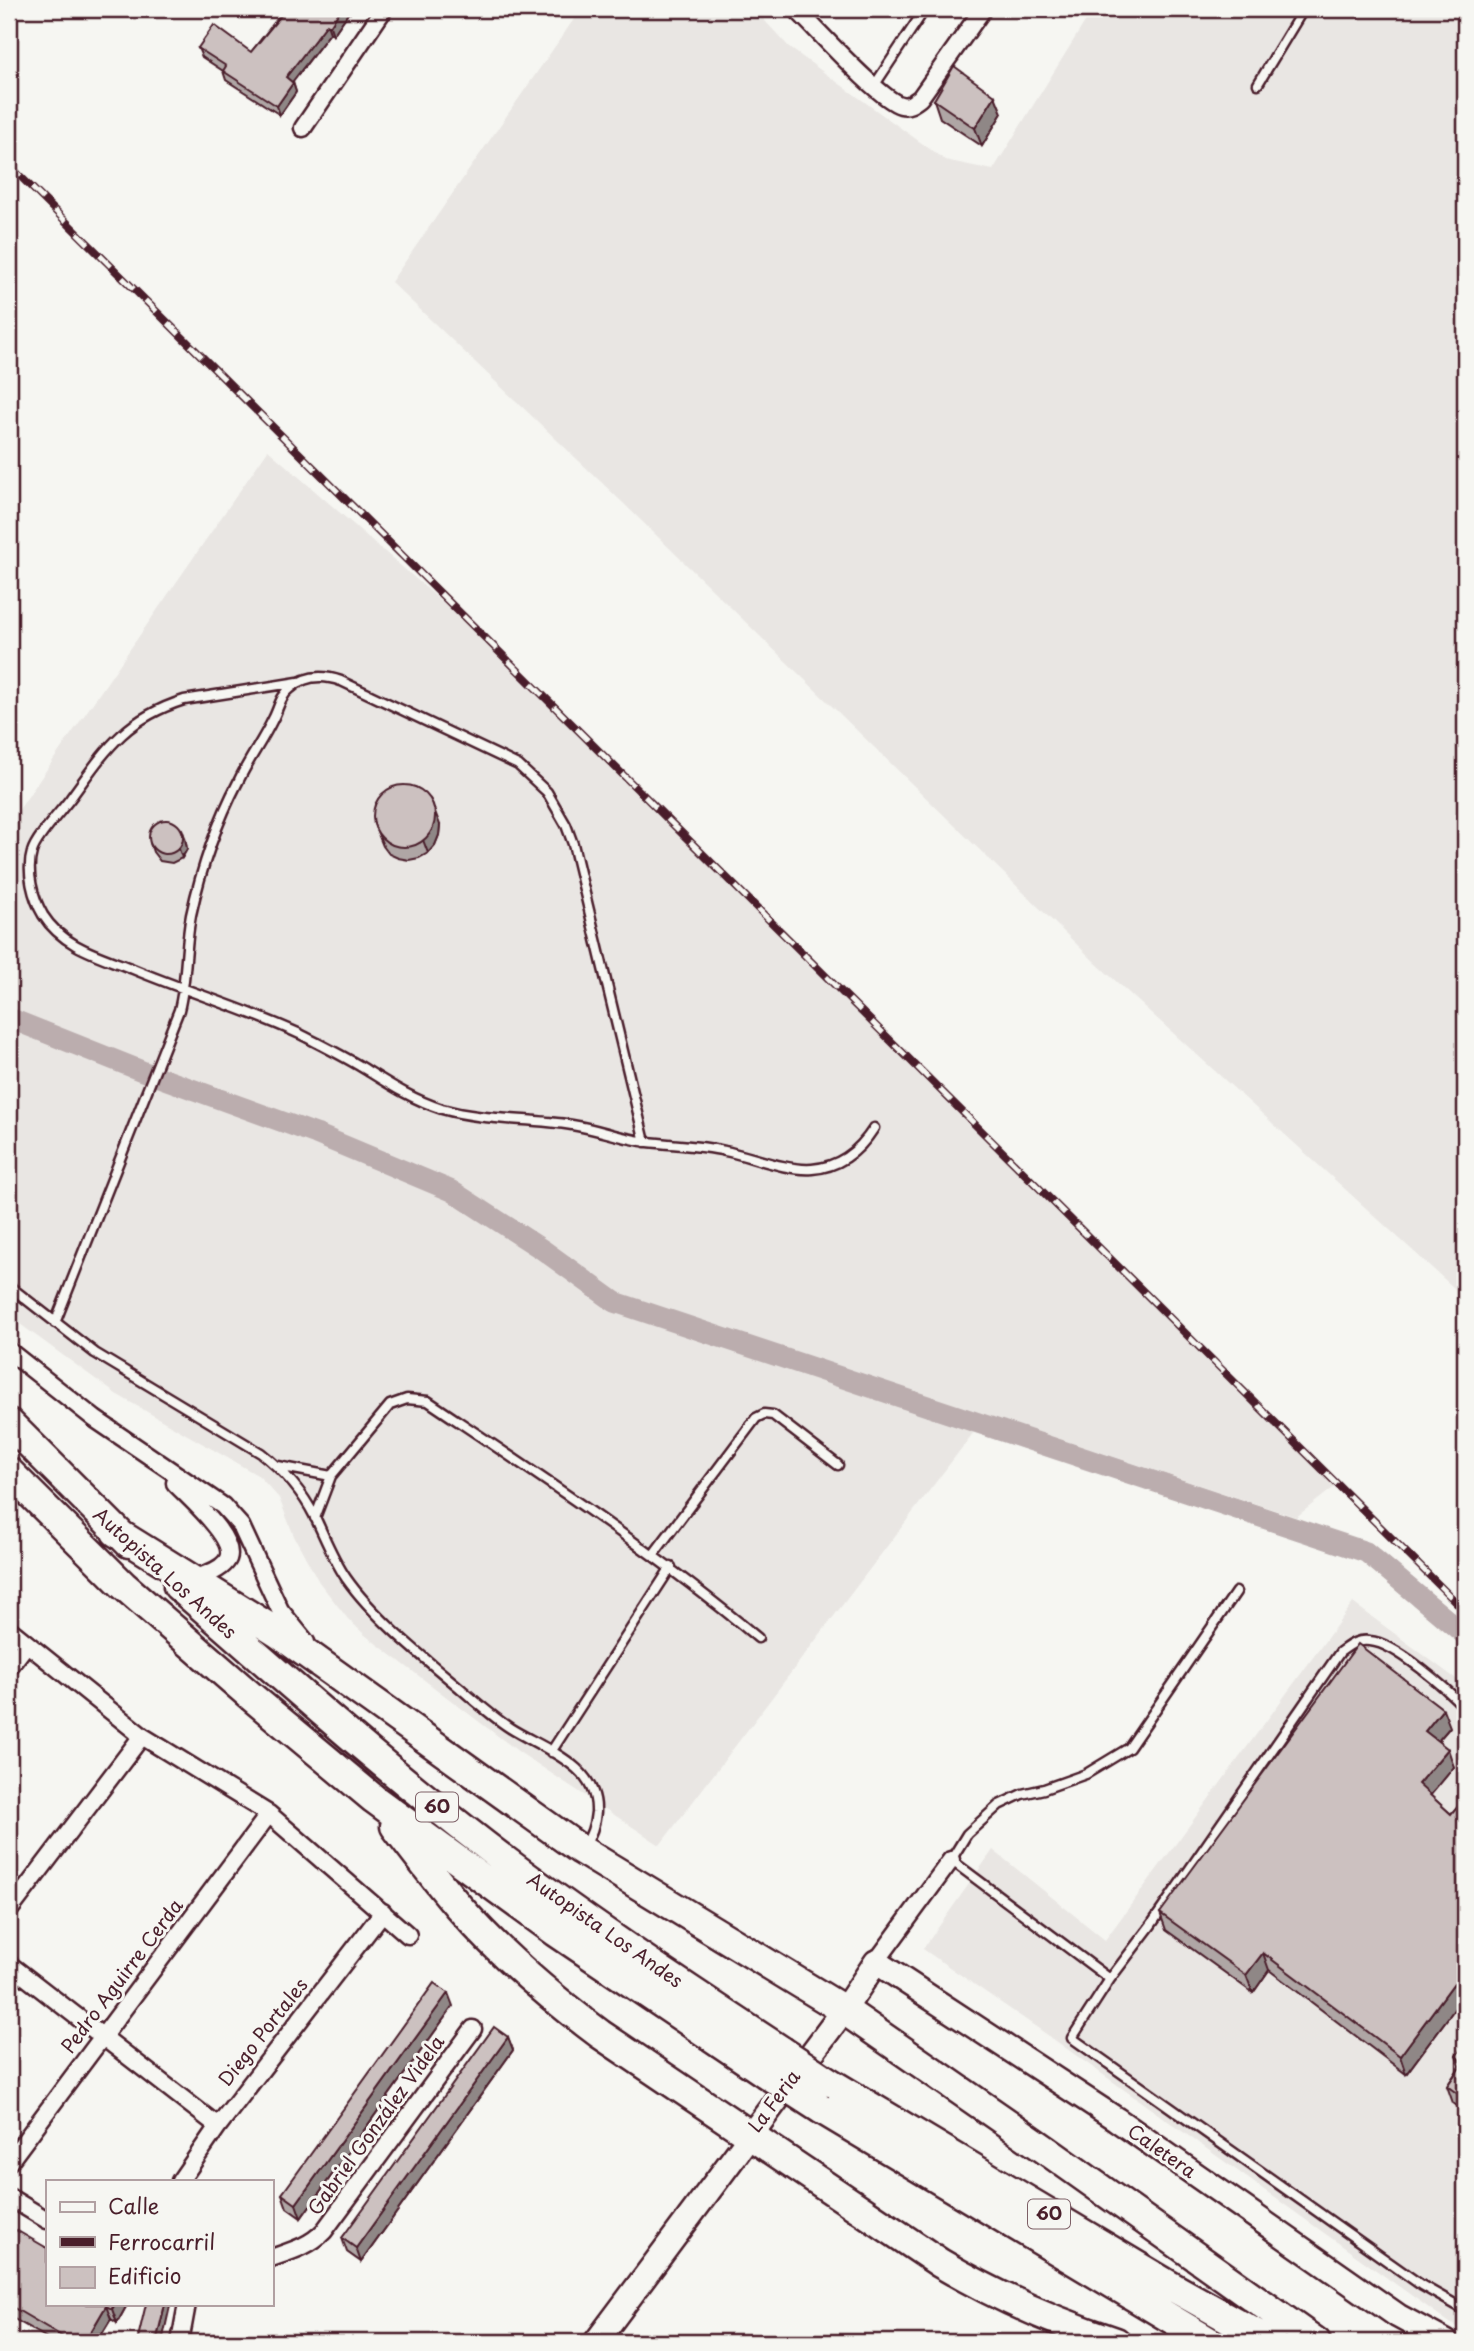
<svg xmlns="http://www.w3.org/2000/svg" width="1474" height="2351" font-family="'Playpen Sans',sans-serif">
	<style>
		.built { fill: #e9e6e3 }
		.lines { fill: none; stroke-linecap: round; stroke-linejoin: round }
		.canal { stroke: #bbadae; stroke-width: 21 }
		.service-casing { stroke: #4a1f2b; stroke-width: 13 }
		.minor-casing { stroke: #4a1f2b; stroke-width: 21 }
		.secondary-casing { stroke: #4a1f2b; stroke-width: 28 }
		.motorway-casing { stroke: #4a1f2b; stroke-width: 33 }
		.service { stroke: #f6f6f2; stroke-width: 8 }
		.minor { stroke: #f6f6f2; stroke-width: 16 }
		.secondary { stroke: #f6f6f2; stroke-width: 23 }
		.motorway { stroke: #f6f6f2; stroke-width: 28 }
		.rail-casing { stroke: #4a1f2b; stroke-width: 8 }
		.rail { stroke: #f6f6f2; stroke-width: 5; stroke-dasharray: 16; stroke-linecap: butt }
		.motorway-bridge-casing { stroke: #4a1f2b; stroke-width: 33; stroke-linecap: butt }
		.motorway-bridge { stroke: #f6f6f2; stroke-width: 28 }
		.wall { fill: #afa6a5; stroke: #4a1f2b; stroke-width: 2 }
		.shaded-wall { fill: #8f8786; stroke: #4a1f2b; stroke-width: 2 }
		.building { fill: #ccc1c0; stroke: #4a1f2b; stroke-width: 2 }
		.labels { text-anchor: middle; stroke-width: 6; stroke-linejoin: round; paint-order: stroke }
		.shield { fill: #f6f6f2; stroke: #7e6067; stroke-width: 2 }
		.shield-label { font-size: 18px; font-weight: bold; fill: #4a1f2b }
		.street-label { font-size: 19px; fill: #4a1f2b; stroke: #f6f6f2 }
	</style>
	<rect width="100%" height="100%" fill="#f6f6f2"/>
	<filter id="ink" filterUnits="userSpaceOnUse"><feTurbulence type="fractalNoise" baseFrequency=".0143" numOctaves="2"/><feDisplacementMap in="SourceGraphic" scale="14" xChannelSelector="R" yChannelSelector="G"/><feConvolveMatrix kernelMatrix="1 2 1 2 8 2 1 2 1" color-interpolation-filters="sRGB"/></filter>
	<g filter="url(#ink)">
		<!-- built -->
		<path class="built" d="M 581,9 L 754,9 L 790,48 L 945,160 L 993,170 L 1093,9 L 1465,9 L 1465,1298 L 1097,964 L 620,500 L 391,282 Z
			M 268,450 L 455,613 L 1337,1485 L 1296,1517 L 990,1416 L 980,1424 L 660,1845 L 519,1752 L 365,1635 L 348,1619 L 319,1582 L 294,1536 L 279,1498 L 259,1476 L 116,1394 L 9,1316 L 9,824 Z
			M 1353,1603 L 1459,1681 L 1465,1688 L 1465,2332 L 1450,2323 L 1042,2031 L 923,1949 L 993,1850 L 1105,1940 Z"/>
		<g class="lines">
			<!-- canal -->
			<path class="canal" d="M 9,1018 L 142,1071 L 316,1134 L 452,1191 L 543,1250 L 615,1302 L 1366,1552 L 1465,1635"/>
			<defs>
				<path id="service" d="M 1258,84 L 1301,13 L 1307,9
					M 874,86 L 925,9
					M 298,682 L 184,700 C 124,719 105,751 70,799 C 61,811 35,839 32,852 C 26,872 33,898 43,915 C 63,947 100,956 133,969 C 188,992 246,1009 300,1034 C 323,1046 346,1057 368,1071 C 392,1086 414,1100 442,1109 C 484,1121 529,1118 572,1125 C 598,1129 623,1139 648,1142 C 673,1145 700,1145 725,1151 C 750,1156 787,1171 812,1169 C 840,1167 860,1150 874,1128
					M 9,1286 L 95,1353 L 261,1453 C 284,1471 302,1491 315,1517 C 325,1538 333,1559 346,1578 C 374,1618 423,1657 460,1688 C 476,1702 493,1717 510,1728 C 543,1749 598,1765 596,1812 C 595,1825 591,1836 584,1847
					M 55,1323 L 179,1010 C 187,978 185,947 191,915 C 201,869 217,822 239,780 C 249,759 263,740 273,719 C 279,708 280,696 291,688 C 306,675 324,675 341,681 L 518,765 L 547,792 L 566,825 L 573,844 L 645,1142
					M 278,1466 L 331,1476 L 315,1518
					M 331,1476 L 390,1405 L 407,1399 L 428,1401 C 541,1477 654,1551 758,1638
					M 653,1555 L 756,1418 L 764,1414 L 773,1415 L 838,1465
					M 1236,1592 L 1129,1748 L 1086,1774 L 1044,1789 L 1022,1794 L 999,1805 L 967,1834 L 951,1860 L 1110,1979 L 1151,1925 L 1340,1652 C 1350,1645 1357,1639 1370,1641 C 1396,1643 1447,1689 1465,1708
					M 551,1752 L 671,1567
					M 1110,1979 L 1072,2038 L 1421,2285 L 1465,2310"/>
				<path id="minor" d="M 796,9 C 815,27 880,100 901,105 C 909,107 913,103 920,98 L 983,9
					M 303,128 L 384,9
					M 9,1351 L 95,1419 L 223,1506 L 241,1526 L 280,1610 L 306,1642
					M 175,1483 C 188,1497 242,1543 226,1562 C 218,1572 203,1575 192,1579
					M 9,1629 L 142,1736 L 269,1814 L 408,1935
					M 9,1667 L 26,1645
					M 9,1911 L 142,1736
					M 876,1962 L 951,1860
					M 9,1964 L 218,2126
					M 9,2162 L 269,1814
					M 180,2181 L 218,2126 L 383,1912
					M 9,2197 L 47,2220
					M 271,2258 C 291,2251 310,2246 324,2231 L 473,2029
					M 180,2342 L 187,2304"/>
				<path id="secondary" d="M 596,2342 L 844,2010 L 876,1962 L 1116,2119 L 1398,2316 L 1446,2342"/>
				<path id="motorway" d="M 9,1423 L 129,1543
					M 9,1472 L 123,1585 L 253,1698 L 374,1799 L 556,1932 L 765,2073
					M 116,1532 L 278,1633 L 581,1850 L 844,2010 L 1046,2150 L 1316,2342
					M 178,1586 C 279,1674 379,1764 486,1846 C 581,1919 682,1985 782,2051
					M 395,1826 C 416,1854 437,1881 459,1907 C 501,1955 549,1996 600,2034 L 940,2263 C 996,2296 1054,2322 1116,2342
					M 829,2082 L 1169,2285 L 1271,2342
					M 821,2109 L 1210,2342"/>
			</defs>
			<!-- service casing -->
			<use href="#service" class="service-casing"/>
			<!-- minor casing -->
			<use href="#minor" class="minor-casing"/>
			<!-- secondary casing -->
			<use href="#secondary" class="secondary-casing"/>
			<!-- motorway casing -->
			<use href="#motorway" class="motorway-casing"/>
			<!-- service -->
			<use href="#service" class="service"/>
			<!-- minor -->
			<use href="#minor" class="minor"/>
			<!-- secondary -->
			<use href="#secondary" class="secondary"/>
			<!-- motorway -->
			<use href="#motorway" class="motorway"/>
			<defs>
				<path id="rail" d="M 9,165 L 1465,1611"/>
			</defs>
			<!-- rail casing -->
			<use href="#rail" class="rail-casing"/>
			<!-- rail -->
			<use href="#rail" class="rail"/>
			<defs>
				<path id="motorway-bridge" d="M 782,2051 L 829,2082
					M 765,2073 L 821,2109"/>
			</defs>
			<!-- motorway-bridge casing -->
			<use href="#motorway-bridge" class="motorway-bridge-casing"/>
			<!-- motorway-bridge -->
			<use href="#motorway-bridge" class="motorway-bridge"/>
		</g>
		<!-- wall -->
		<path class="wall" d="M 272,9 L 352,9 L 350,13 L 349,12 L 333,35 L 330,33 L 293,82 L 296,92 L 280,115 L 226,80 L 223,71 L 202,57 L 198,48 L 251,52 L 280,15 Z
			M 934,100 L 1002,113 L 982,146 L 940,118 Z
			M 374,824 L 440,825 L 439,835 L 435,845 L 428,853 L 419,858 L 409,860 L 398,858 L 389,854 L 383,846 Z
			M 182,829 L 185,838 L 187,849 L 182,858 L 172,863 L 160,861 L 153,852 L 150,843 Z
			M 1450,1727 L 1438,1741 L 1454,1767 L 1430,1795 L 1451,1814 L 1465,1797 L 1465,2004 L 1461,2000 L 1406,2074 L 1269,1970 L 1253,1993 L 1166,1930 L 1160,1913 Z
			M 453,2006 L 301,2218 L 287,2208 L 282,2194 Z
			M 508,2037 L 513,2050 L 361,2262 L 347,2252 L 342,2238 Z
			M 1465,2044 L 1465,2112 L 1453,2103 L 1447,2086 L 1460,2066 L 1456,2056 Z
			M 9,2242 L 47,2304 L 126,2304 L 127,2305 L 117,2323 L 111,2319 L 97,2342 L 54,2342 L 9,2316 Z"/>
		<!-- shaded-wall -->
		<path class="shaded-wall" d="M 341,9 L 347,9 L 349,12 L 333,35 L 330,26 Z
			M 327,24 L 330,33 L 289,86 L 286,77 Z
			M 293,83 L 296,92 L 280,115 L 277,106 Z
			M 995,96 L 1002,113 L 982,146 L 975,128 Z
			M 431,801 L 440,825 L 439,835 L 435,845 L 428,853 L 423,840 Z
			M 182,829 L 185,838 L 187,849 L 182,858 L 179,849 Z
			M 1443,1709 L 1450,1727 L 1431,1749 L 1425,1731 Z
			M 1448,1749 L 1454,1767 L 1425,1802 L 1418,1784 Z
			M 1263,1953 L 1269,1970 L 1253,1993 L 1246,1975 Z
			M 1454,1983 L 1461,2000 L 1406,2074 L 1400,2056 Z
			M 448,1993 L 453,2006 L 301,2218 L 296,2204 Z
			M 508,2037 L 513,2050 L 361,2262 L 356,2248 Z
			M 115,2304 L 126,2304 L 127,2305 L 117,2323 L 112,2309 Z
			M 165,2304 L 169,2304 L 170,2306 L 162,2342 L 156,2342 Z
			M 106,2306 L 111,2319 L 97,2342 L 85,2342 Z"/>
		<!-- building -->
		<path class="building" d="M 280,9 L 341,9 L 330,26 L 327,24 L 286,77 L 293,83 L 277,106 L 223,71 L 226,66 L 198,48 L 214,25 L 251,52 L 284,12 Z
			M 954,66 L 995,96 L 975,128 L 934,100 Z
			M373 816a31 31 0 1 1 62 0a31 31 0 1 1-62 0Z
			M149 837a17 17 0 1 1 34 0a17 17 0 1 1-34 0Z
			M 1358,1644 L 1443,1709 L 1425,1731 L 1448,1749 L 1418,1784 L 1451,1814 L 1465,1797 L 1465,1991 L 1454,1983 L 1400,2056 L 1263,1953 L 1246,1975 L 1160,1913 Z
			M 434,1983 L 448,1993 L 296,2204 L 282,2194 Z
			M 494,2027 L 508,2037 L 356,2248 L 342,2238 Z
			M 1465,2044 L 1465,2099 L 1447,2086 L 1463,2063 L 1456,2056 Z
			M 16,2230 L 47,2248 L 47,2304 L 115,2304 L 112,2309 L 106,2306 L 85,2342 L 72,2342 L 9,2305 L 9,2242 Z
			M 146,2304 L 165,2304 L 156,2342 L 137,2342 Z"/>
	</g>
	<g class="labels">
		<!-- shield labels -->
		<g class="shield">
			<rect x="416" y="1792.5" width="42" height="29" rx="5"/>
			<rect x="1028" y="2199.5" width="42" height="29" rx="5"/>
		</g>
		<g class="shield-label">
			<text x="437" y="1813">60</text>
			<text x="1049" y="2220">60</text>
		</g>
		<!-- street labels -->
		<g class="street-label">
			<text transform="translate(165 1573) rotate(42)" y="7">Autopista Los Andes</text>
			<text transform="translate(605 1930) rotate(35)" y="7">Autopista Los Andes</text>
			<text transform="translate(122 1976) rotate(-53)" y="7">Pedro Aguirre Cerda</text>
			<text transform="translate(263 2032) rotate(-52)" y="7">Diego Portales</text>
			<text transform="translate(774 2101) rotate(-53)" y="7">La Feria</text>
			<text transform="translate(376 2125) rotate(-54)" y="7">Gabriel González Videla</text>
			<text transform="translate(1162 2151) rotate(35)" y="7">Caletera</text>
		</g>
	</g>
	<!-- margin -->
	<rect width="1474" height="2351" fill="none" stroke="#f6f6f2" stroke-width="35"/>
	<rect x="18" y="18" width="1439" height="2316" fill="none" stroke="#4a1f2b" stroke-width="2.5" filter="url(#ink)"/>
	<!-- legend -->
	<rect x="46" y="2180" width="228" height="126" fill="#f6f6f2" stroke="#b1a0a2" stroke-width="2"/>
	<rect x="60" y="2202" width="35" height="10" fill="#f6f6f2" stroke="#b1a0a2" stroke-width="2"/>
	<text x="108" y="2214" font-size="21" fill="#4a1f2b">Calle</text>
	<rect x="60" y="2237" width="35" height="10" fill="#4a1f2b" stroke="#b1a0a2" stroke-width="2"/>
	<text x="108" y="2250" font-size="21" fill="#4a1f2b">Ferrocarril</text>
	<rect x="60" y="2267" width="35" height="21" fill="#ccc1c0" stroke="#b1a0a2" stroke-width="2"/>
	<text x="108" y="2284" font-size="21" fill="#4a1f2b">Edificio</text>
</svg>
